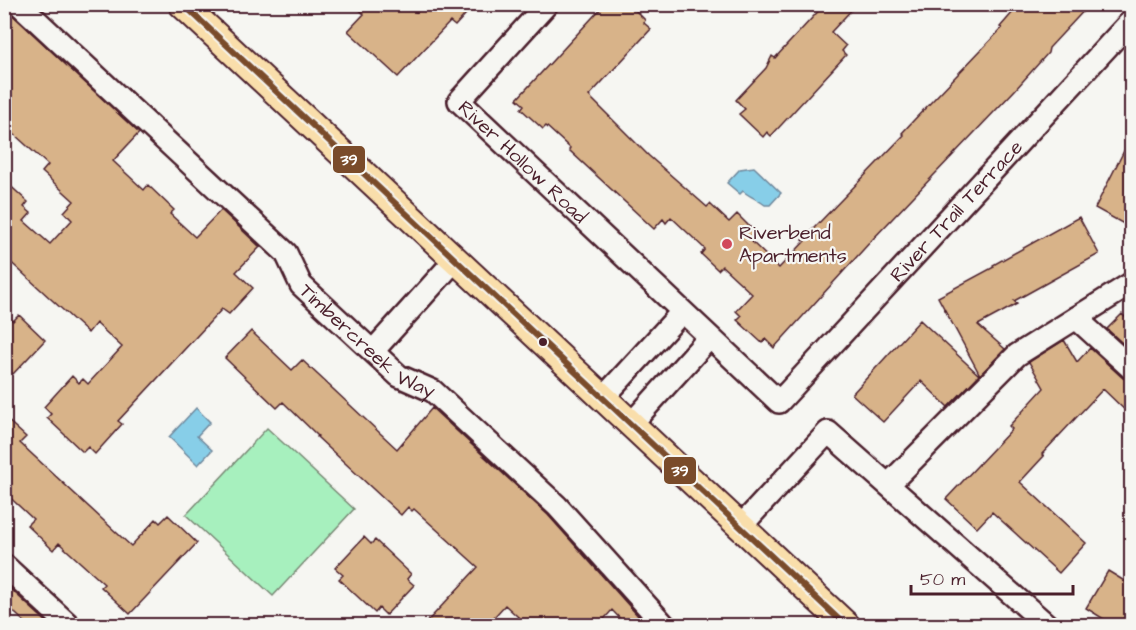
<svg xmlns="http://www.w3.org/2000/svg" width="1136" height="630" font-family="'Architects Daughter',sans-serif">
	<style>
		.green { fill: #a7f0be; stroke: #788874; stroke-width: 1.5 }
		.water { fill: #87cee8; stroke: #6f889c; stroke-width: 1.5 }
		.building { fill: #d8b389; stroke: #4a1f2b; stroke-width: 1.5 }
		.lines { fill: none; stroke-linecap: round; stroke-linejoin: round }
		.minor-casing { stroke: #4a1f2b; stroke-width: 26 }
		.major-casing { stroke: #4a1f2b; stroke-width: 30 }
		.minor { stroke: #f6f6f2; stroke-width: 21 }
		.major { stroke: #f9deab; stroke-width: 26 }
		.bus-1-casing { stroke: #f6f6f2; stroke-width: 10 }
		.bus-1 { stroke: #7a4b2a; stroke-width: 6 }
		.poi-dot { fill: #d1495b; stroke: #f6f6f2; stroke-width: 2 }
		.bus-dot { fill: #4a1f2b; stroke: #f6f6f2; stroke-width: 2 }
		.labels { text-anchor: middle; stroke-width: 4.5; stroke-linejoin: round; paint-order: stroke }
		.street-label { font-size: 20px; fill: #4a1f2b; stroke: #f6f6f2 }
		.poi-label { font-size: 20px; fill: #4a1f2b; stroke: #f6f6f2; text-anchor: start }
		.line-badge { stroke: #f6f6f2; stroke-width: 2 }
		.badge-label { font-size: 16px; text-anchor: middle; font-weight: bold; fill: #fff }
	</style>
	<rect width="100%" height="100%" fill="#f6f6f2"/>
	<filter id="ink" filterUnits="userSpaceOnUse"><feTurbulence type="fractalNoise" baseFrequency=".0167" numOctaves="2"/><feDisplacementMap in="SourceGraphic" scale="12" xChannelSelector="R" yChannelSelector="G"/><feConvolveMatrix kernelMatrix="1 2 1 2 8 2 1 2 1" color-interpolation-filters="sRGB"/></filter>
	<g filter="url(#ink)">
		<!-- green -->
		<path class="green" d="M 267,428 L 354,509 L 273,596 L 186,515 Z"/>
		<!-- water -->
		<path class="water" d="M 754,167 L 781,193 L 770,205 L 765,205 C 757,199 750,197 743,191 L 740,194 L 727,183 L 740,169 Z
			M 196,408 L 210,422 L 197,436 L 212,450 L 198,465 L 169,437 Z"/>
		<!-- building -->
		<path class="building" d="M 353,4 L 408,4 L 416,12 L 423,4 L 475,4 L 455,26 L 450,22 L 398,77 L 348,31 L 364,14 Z
			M 605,4 L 629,4 L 645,20 L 644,23 L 651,29 L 589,96 L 649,156 L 707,207 L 710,204 L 729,222 L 737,214 L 755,232 L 749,239 L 779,268 L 805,241 L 803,240 L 815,227 L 904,135 L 902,133 L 913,121 L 1002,28 L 1000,27 L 1020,4 L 1090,4 L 1049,48 L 1048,53 L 1015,90 L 872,240 L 774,348 L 765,339 L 762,343 L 737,320 L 741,316 L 736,311 L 752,294 L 722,266 L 718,270 L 701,254 L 705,249 L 671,217 L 666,223 L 663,219 L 654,229 L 569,150 L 570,148 L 546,126 L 543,129 L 521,109 L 524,105 L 517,99 Z
			M 825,4 L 857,4 L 831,32 L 846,46 L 842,51 L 846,55 L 771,136 L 767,132 L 763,137 L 739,114 L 745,109 L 736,100 L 766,68 L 772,56 L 775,58 Z
			M 4,7 L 139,133 L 113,161 L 144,190 L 148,185 L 174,210 L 170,214 L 195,237 L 221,210 L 260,247 L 236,272 L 253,288 L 229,314 L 222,309 L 118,421 L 122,424 L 95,454 L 88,447 L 83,452 L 47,418 L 51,414 L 44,407 L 72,376 L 79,383 L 83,379 L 88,384 L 122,347 L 96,323 L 88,333 L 4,256 L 4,180 L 28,202 L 24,207 L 31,213 L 24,221 L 50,244 L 72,220 L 64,212 L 74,201 L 42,172 L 48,165 L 4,125 Z
			M 1131,137 L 1131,228 L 1095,208 Z
			M 1079,217 L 1099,254 L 1014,301 L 1017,304 L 978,325 L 1005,349 L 980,375 L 938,297 L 994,267 L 993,265 Z
			M 4,313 L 13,321 L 19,315 L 45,340 L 13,374 L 4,366 Z
			M 1122,314 L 1131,323 L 1131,351 L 1107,329 Z
			M 920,320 L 979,375 L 948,407 L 921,381 L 883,422 L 852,394 Z
			M 251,331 L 292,370 L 302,360 L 397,449 L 432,408 L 548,515 L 647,626 L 627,626 L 612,610 L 598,626 L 528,626 L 505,605 L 486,626 L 423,626 L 478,567 L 414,509 L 412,511 L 408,507 L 401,515 L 317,437 L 318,436 L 283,402 L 277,408 L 225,358 Z
			M 1064,340 L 1077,362 L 1090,348 L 1123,378 L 1131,381 L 1131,416 L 1103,389 L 1042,454 L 1044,456 L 1020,482 L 1086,543 L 1059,573 L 992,512 L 977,528 L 946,499 L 1012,429 L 1009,426 L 1044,388 L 1029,362 Z
			M 4,417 L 26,437 L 20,443 L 131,546 L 156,519 L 160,523 L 168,515 L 197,543 L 130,614 L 101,587 L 104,584 L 59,543 L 53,550 L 27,525 L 33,519 L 4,492 Z
			M 364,537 L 371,544 L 375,540 L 411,574 L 407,579 L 414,585 L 386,615 L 379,608 L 375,613 L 339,579 L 343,575 L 335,568 Z
			M 1108,571 L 1131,585 L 1131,626 L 1115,626 L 1086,608 Z
			M 4,583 L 51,626 L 29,626 L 4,603 Z"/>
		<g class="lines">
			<defs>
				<g id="minor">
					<path id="s1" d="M 19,4 L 286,253 L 301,285 L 399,376 L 433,391 L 557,506 L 665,626"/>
					<path id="s2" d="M 547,4 L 459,101 L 779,402 L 1132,20"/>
					<path d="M 1076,318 L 1132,369"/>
					<path d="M 373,351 L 456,259"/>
					<path d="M 603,398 L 682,312"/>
					<path d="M 631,424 L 709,338"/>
					<path d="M 889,484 L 1017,355 L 1132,283"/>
					<path d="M 741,526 L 828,432 L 1048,626"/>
					<path d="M 4,565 L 70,626"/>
				</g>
				<path id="major" d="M 182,4 L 847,626"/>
			</defs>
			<!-- minor casing -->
			<use href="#minor" class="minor-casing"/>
			<!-- major casing -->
			<use href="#major" class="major-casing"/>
			<!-- minor -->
			<use href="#minor" class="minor"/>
			<!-- major -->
			<use href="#major" class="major"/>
			<defs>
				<path id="bus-1" d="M 183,4 L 846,626"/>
			</defs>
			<!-- bus-1 casing -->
			<use href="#bus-1" class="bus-1-casing"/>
			<!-- bus-1 -->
			<use href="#bus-1" class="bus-1"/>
		</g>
	</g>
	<!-- markers -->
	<circle class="poi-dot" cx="727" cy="244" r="6"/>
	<circle class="bus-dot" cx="543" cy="342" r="5"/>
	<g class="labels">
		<!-- street labels -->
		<g class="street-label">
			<text dy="7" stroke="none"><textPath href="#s2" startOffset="219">River Hollow Road</textPath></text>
			<text dy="7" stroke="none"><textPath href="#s2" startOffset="831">River Trail Terrace</textPath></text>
			<text dy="7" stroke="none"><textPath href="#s1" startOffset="488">Timbercreek Way</textPath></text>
		</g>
		<!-- poi labels -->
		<g class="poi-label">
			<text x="739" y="239">Riverbend<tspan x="739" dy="23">Apartments</tspan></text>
		</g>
	</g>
	<g class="line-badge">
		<rect x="332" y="145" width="34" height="29" rx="6" fill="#7a4b2a"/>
		<rect x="663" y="456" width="34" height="29" rx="6" fill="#7a4b2a"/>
	</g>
	<g class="badge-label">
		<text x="349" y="165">39</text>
		<text x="680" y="476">39</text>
	</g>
	<!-- margin -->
	<rect width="1136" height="630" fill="none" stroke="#f6f6f2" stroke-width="24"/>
	<rect x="12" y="12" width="1112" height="606" fill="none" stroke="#4a1f2b" stroke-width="2" filter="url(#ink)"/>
	<!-- scale -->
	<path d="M911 585v9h162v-9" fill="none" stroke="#4a1f2b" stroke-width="3"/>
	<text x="920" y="585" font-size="18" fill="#4a1f2b" stroke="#f6f6f2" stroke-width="4.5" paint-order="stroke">50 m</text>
</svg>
